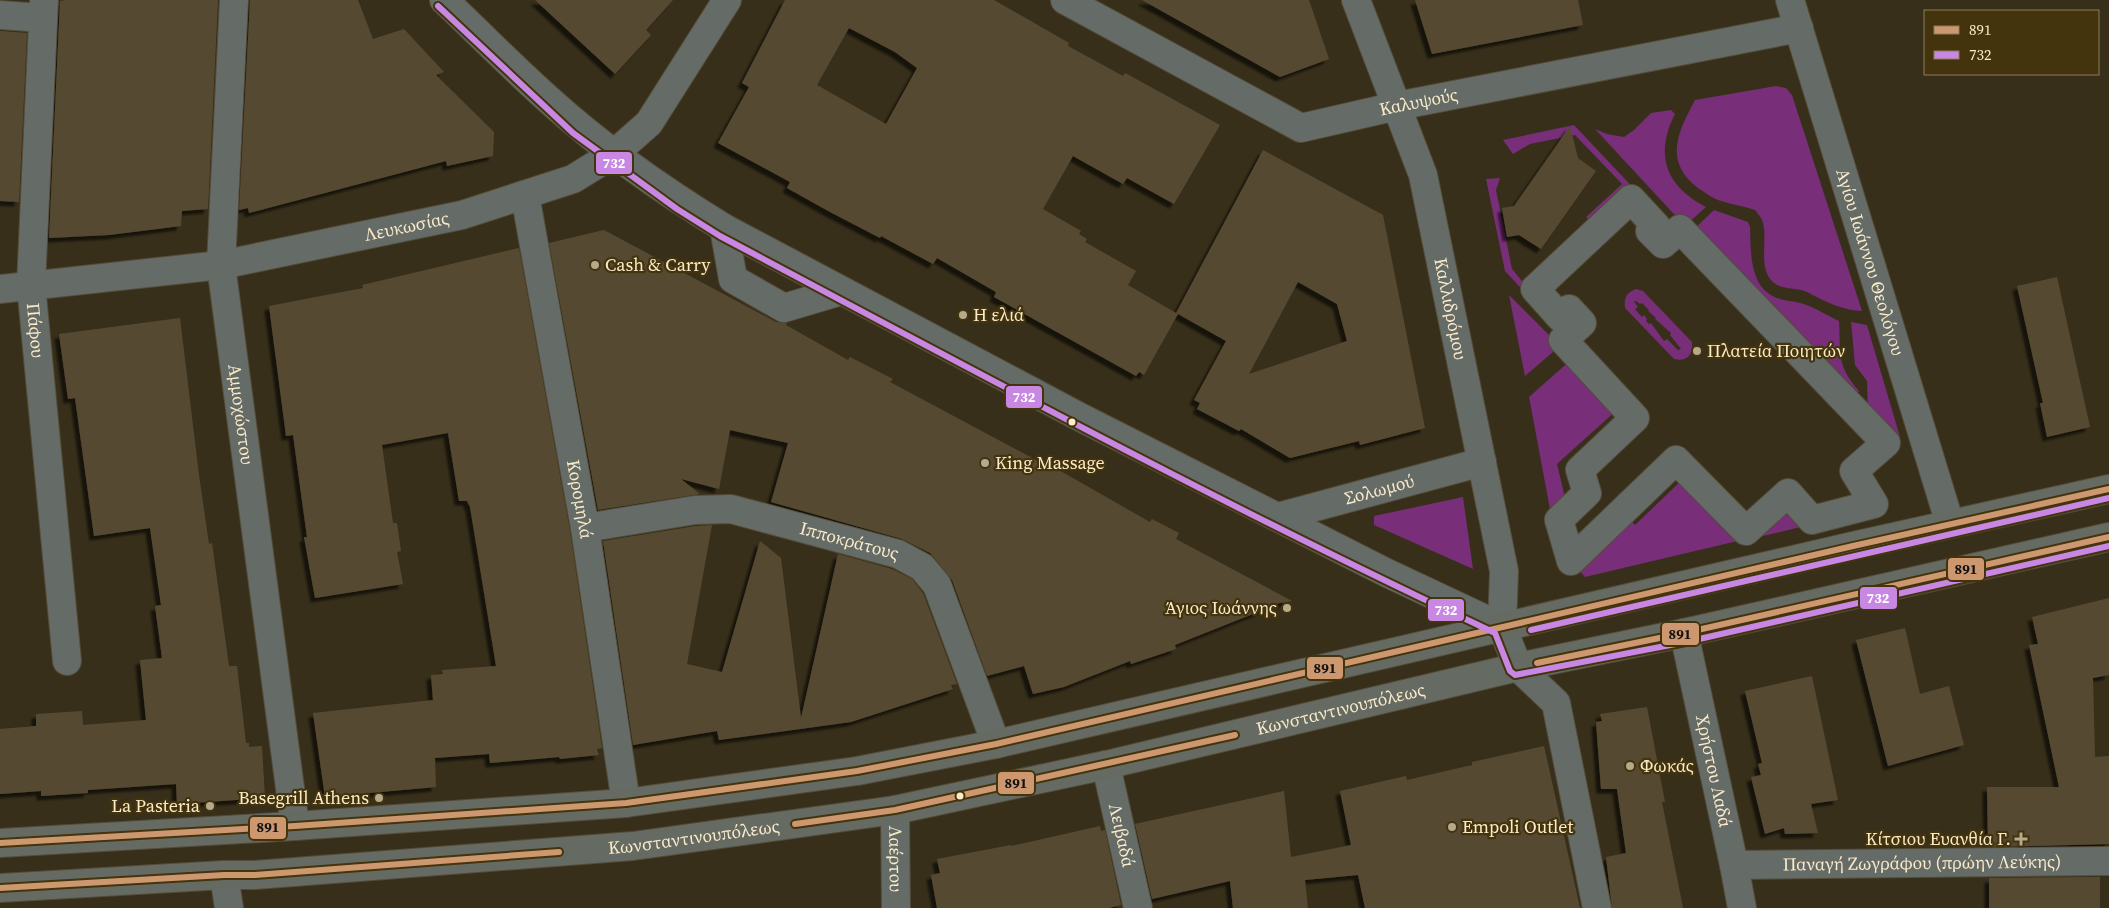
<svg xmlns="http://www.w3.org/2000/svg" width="2109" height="908" font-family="'Source Serif 4',serif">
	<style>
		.green { fill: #782e78; fill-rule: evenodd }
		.building { fill: #574a33; fill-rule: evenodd; filter: url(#shadow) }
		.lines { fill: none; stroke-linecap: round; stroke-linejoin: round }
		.minor-casing { stroke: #544c39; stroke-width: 30 }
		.major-casing { stroke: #544c39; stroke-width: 30 }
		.minor { stroke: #656c67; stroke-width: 28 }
		.major { stroke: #656b62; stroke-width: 28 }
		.bus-1-casing { stroke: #43340e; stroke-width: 10 }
		.bus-2-casing { stroke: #43340e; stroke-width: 10 }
		.bus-1 { stroke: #cd976f; stroke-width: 6 }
		.bus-2 { stroke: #c787e3; stroke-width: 6 }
		.poi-dot { fill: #b6a98c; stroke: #43340e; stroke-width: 2 }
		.bus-dot { fill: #fbebc9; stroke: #43340e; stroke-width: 2 }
		.labels { text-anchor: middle; stroke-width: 4.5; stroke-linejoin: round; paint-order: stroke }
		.street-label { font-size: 18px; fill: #fbebc9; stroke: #43340e }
		.poi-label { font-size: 18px; fill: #fbebc9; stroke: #43340e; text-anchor: start }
		.line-badge { stroke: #43340e; stroke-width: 2 }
		.badge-label { font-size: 14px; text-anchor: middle; font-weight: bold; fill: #fff }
		.pale-badge-label { font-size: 14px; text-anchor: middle; font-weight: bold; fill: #111 }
	</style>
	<defs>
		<filter id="shadow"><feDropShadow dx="-4.5" dy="4.5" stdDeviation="1" flood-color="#0009"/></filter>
	</defs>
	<rect width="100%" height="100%" fill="#372f1a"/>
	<!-- green -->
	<path class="green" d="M 1776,86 L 1786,88 L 1792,95 L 1862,311 C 1844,311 1824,301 1807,292 C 1797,287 1783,290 1774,283 C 1757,269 1768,241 1763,223 C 1762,218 1758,214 1755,210 C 1744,206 1733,205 1721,201 C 1713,199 1706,193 1698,188 C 1663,161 1678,132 1695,100 Z
		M 1671,110 L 1675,114 C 1654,155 1666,186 1706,207 L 1685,226 L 1595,129 L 1607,134 L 1624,137 L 1634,130 L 1651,113 Z
		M 1574,125 L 1674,231 L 1631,192 L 1594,226 L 1586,217 L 1622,184 L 1575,135 L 1530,144 L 1513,154 L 1503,140 Z
		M 1500,178 L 1496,190 L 1512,269 L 1522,281 L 1548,257 L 1555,265 L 1530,289 L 1565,335 L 1505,271 L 1486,179 Z
		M 1714,210 L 1748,222 L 1750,227 C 1751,249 1749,282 1771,295 C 1780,301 1794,301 1804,304 C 1816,308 1828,316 1839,321 C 1841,355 1836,364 1859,391 L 1851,401 L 1692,231 Z
		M 1636,289 L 1643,291 L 1692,342 C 1693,355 1687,362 1674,359 L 1625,308 C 1624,298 1626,293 1636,289 ZM 1636,301 L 1640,304 L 1642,303 L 1649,310 L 1648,311 L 1656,318 L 1655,319 L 1671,333 L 1670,335 L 1681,349 L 1678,350 L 1667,339 L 1664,341 L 1651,323 L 1649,324 L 1646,321 L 1647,319 L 1644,315 L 1642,317 L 1635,309 L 1638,307 L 1634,302 Z
		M 1509,295 L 1560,346 L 1525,376 Z
		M 1851,322 L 1867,325 L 1900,437 L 1894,443 L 1868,415 L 1867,381 L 1855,365 Z
		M 1572,359 L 1618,409 L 1557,464 L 1567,506 L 1552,520 L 1529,397 Z
		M 1686,476 L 1746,539 L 1585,577 L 1573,564 L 1625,514 L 1635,525 Z
		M 1463,497 L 1473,569 L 1374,525 L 1374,516 Z
		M 1789,497 L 1813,524 L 1759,537 Z"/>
	<!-- building -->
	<path class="building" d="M 66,0 L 218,0 L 208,209 L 182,211 L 181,226 L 109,235 L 49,238 L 60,1 Z
		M 250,0 L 358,0 L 373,39 L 404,29 L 444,72 L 436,75 L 494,132 L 493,156 L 447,166 L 446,161 L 249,213 L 248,208 L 239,210 Z
		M 535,0 L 673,0 L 646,30 L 651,35 L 615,74 Z
		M 785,0 L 994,0 L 1069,43 L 1068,46 L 1123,76 L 1125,73 L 1220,125 L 1174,204 L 1127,178 L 1123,184 L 1073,156 L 1043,209 L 1081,231 L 1079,234 L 1087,239 L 1085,242 L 1136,271 L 1128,285 L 1176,313 L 1263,150 L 1383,215 L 1425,428 L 1360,445 L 1359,441 L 1290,458 L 1241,429 L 1239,431 L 1197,409 L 1200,403 L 1194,400 L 1226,341 L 1178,314 L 1144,375 L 1139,372 L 1136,376 L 994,297 L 996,292 L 937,258 L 933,264 L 881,236 L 880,238 L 830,212 L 787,188 L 790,182 L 718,143 L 749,87 L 742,83 ZM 849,28 L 895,52 L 917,68 L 886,124 L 817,85 ZM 1298,282 L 1337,304 L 1347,341 L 1249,374 Z
		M 1142,0 L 1309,0 L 1329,59 L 1280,77 Z
		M 1415,0 L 1578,0 L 1583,25 L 1432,54 Z
		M 0,31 L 27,33 L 19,202 L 0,201 Z
		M 1570,126 L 1578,158 L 1596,171 L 1541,249 L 1519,235 L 1507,237 L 1502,208 L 1514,206 Z
		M 604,230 L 776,322 L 787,323 L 786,325 L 848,360 L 850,357 L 893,379 L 890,382 L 1049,467 L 1050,465 L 1150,522 L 1152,519 L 1179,533 L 1176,539 L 1292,601 L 1263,606 L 1263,610 L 1175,645 L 1176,649 L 1131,664 L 1130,661 L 1064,687 L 1033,694 L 1024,666 L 987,676 L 952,580 L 930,553 L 902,539 L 771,502 L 788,443 L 730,430 L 719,489 L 681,479 L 700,494 L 598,510 L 549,243 Z
		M 519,248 L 570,531 L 602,748 L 597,749 L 599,755 L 560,759 L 559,757 L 490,763 L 489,754 L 435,758 L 436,787 L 325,797 L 313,713 L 433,700 L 431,675 L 443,674 L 442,670 L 496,666 L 470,507 L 467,501 L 459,501 L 448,433 L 382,445 L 393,523 L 397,523 L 401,551 L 397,552 L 403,584 L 315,598 L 304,537 L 307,537 L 293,435 L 286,436 L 269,306 L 363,288 L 362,285 Z
		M 2057,277 L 2090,427 L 2047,437 L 2040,403 L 2043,403 L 2017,286 Z
		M 180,318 L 199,475 L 209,544 L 212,543 L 229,666 L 237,666 L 246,743 L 249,743 L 249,747 L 262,746 L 265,798 L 177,804 L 176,784 L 88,790 L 88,793 L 41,796 L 41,791 L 0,794 L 0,729 L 36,726 L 36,714 L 82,711 L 83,725 L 146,720 L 140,660 L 162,658 L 155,606 L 161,605 L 150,528 L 94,536 L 75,398 L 68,399 L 59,334 Z
		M 712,525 L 687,664 L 722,672 L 760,541 L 781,558 L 801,718 L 838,554 L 892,569 L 912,579 L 923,593 L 957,684 L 951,685 L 953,689 L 851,722 L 719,740 L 717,731 L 633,745 L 603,541 L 696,526 Z
		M 2109,598 L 2109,675 L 2093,678 L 2095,757 L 2109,756 L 2109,844 L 1988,847 L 1987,787 L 2059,787 L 2029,645 L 2038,644 L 2032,617 Z
		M 1905,628 L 1920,694 L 1949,686 L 1964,745 L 1888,766 L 1856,640 Z
		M 1812,676 L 1838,800 L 1811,804 L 1818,833 L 1785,834 L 1784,828 L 1765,834 L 1751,777 L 1761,775 L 1758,764 L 1762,763 L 1745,691 Z
		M 1647,707 L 1665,802 L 1662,802 L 1683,908 L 1612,908 L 1606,857 L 1626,853 L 1617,789 L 1601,789 L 1596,722 L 1602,721 L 1600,714 Z
		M 1544,746 L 1580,908 L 1365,908 L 1358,875 L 1305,880 L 1308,908 L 1233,908 L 1230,881 L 1152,899 L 1135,824 L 1284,791 L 1291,857 L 1351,845 L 1340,791 L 1406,776 L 1407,780 L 1472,765 L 1472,762 Z
		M 1100,826 L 1101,831 L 1105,830 L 1121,905 L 1109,908 L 937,908 L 931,875 L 940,873 L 937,859 L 1011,845 L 1011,846 Z
		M 2100,877 L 2100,908 L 1989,908 L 1989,878 Z"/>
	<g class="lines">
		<defs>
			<g id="minor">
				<path id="s1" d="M 44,0 L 31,285 L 67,661"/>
				<path id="s2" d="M 234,0 L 221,265 L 295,826"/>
				<path d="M 444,0 C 479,33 513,68 549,100 C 602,148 662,190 724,228 L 1078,416 L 1387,573 L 1502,627"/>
				<path id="s3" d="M 1065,0 L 1301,128 L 1397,106 L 1799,28"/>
				<path id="s4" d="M 1356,0 L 1423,175 L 1504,571 L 1502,627 L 1518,667 L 1556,703 L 1597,908"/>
				<path id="s5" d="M 1790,0 L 1950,524"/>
				<path d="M 0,15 L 42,18"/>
				<path id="s6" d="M 525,195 L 585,528 L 626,803"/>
				<path d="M 1631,199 L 1656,226 L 1650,231 L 1663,244 L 1680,229 L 1886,443 L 1854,471 L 1874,504 L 1812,520 L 1788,493 L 1746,531 L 1676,460 L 1571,561 L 1559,520 L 1587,493 L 1580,470 L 1635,418 L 1563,340 L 1582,323 L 1569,309 L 1560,317 L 1535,289 Z"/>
				<path d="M 724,228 L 733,279 L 784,308 L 841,291"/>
				<path id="s7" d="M 0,289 L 221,265 L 462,215 L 573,179 L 615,153 L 649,123 L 727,0"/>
				<path id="s8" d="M 1278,517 L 1482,462"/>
				<path id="s9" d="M 585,528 L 695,510 L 731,509 L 898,554 L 922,567 L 937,585 L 996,744"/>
				<path id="s10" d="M 1684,633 L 1734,865 L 1742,908"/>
				<path id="s11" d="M 1106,765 L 1138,908"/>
				<path id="s12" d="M 895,810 L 896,908"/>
				<path id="s13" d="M 1734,865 L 2109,861"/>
				<path d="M 224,875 L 229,908"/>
			</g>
			<g id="major">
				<path d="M 0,843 L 295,826 L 626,803 L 857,771 L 996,744 L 1853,546 L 2109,489"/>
				<path id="s14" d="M 0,888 L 224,875 L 255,875 L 633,846 L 895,810 L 1106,765 L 1518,667 L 1684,633 L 2109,537"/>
			</g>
		</defs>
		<!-- minor casing -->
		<use href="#minor" class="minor-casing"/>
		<!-- major casing -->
		<use href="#major" class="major-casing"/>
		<!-- minor -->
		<use href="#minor" class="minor"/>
		<!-- major -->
		<use href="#major" class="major"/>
		<defs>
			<path id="bus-1" d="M 1537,663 L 1684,633 L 2109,537
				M 795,824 L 895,810 L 1235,735
				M 0,843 L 295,826 L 626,803 L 857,771 L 996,744 L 1853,546 L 2109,489
				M 0,888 L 224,875 L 255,875 L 559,852"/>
			<path id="bus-2" d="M 438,6 L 573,133 L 677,209 L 720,236 C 976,372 1232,510 1495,633 L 1510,671 L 1515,675 L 1686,642 L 2109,546
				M 1531,630 L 2109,498"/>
		</defs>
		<!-- bus-1 casing -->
		<use href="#bus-1" class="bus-1-casing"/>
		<!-- bus-2 casing -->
		<use href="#bus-2" class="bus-2-casing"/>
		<!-- bus-1 -->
		<use href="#bus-1" class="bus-1"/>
		<!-- bus-2 -->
		<use href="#bus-2" class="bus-2"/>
	</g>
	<!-- markers -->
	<g class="poi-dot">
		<circle cx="595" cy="265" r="5"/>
		<circle cx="963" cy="315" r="5"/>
		<circle cx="1697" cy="351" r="5"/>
		<circle cx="985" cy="463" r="5"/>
		<circle cx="1287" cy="608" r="5"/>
		<circle cx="1630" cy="766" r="5"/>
		<circle cx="379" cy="798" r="5"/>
		<circle cx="210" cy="806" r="5"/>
		<circle cx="1452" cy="827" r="5"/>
		<path d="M2018.5 831.5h5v5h5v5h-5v5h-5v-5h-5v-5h5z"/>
	</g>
	<g class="bus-dot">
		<circle cx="1072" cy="422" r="4.5"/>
		<circle cx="960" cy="796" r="4.5"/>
	</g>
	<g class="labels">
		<!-- street labels -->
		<g class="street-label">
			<text dy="6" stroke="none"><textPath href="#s3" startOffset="389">Καλυψούς</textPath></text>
			<text dy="6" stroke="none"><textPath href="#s7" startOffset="412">Λευκωσίας</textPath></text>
			<text dy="6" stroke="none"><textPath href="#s5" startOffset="274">Αγίου Ιωάννου Θεολόγου</textPath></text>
			<text dy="6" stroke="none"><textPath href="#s4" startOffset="324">Καλλιδρόμου</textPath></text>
			<text dy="6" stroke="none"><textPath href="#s1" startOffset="331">Πάφου</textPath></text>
			<text dy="6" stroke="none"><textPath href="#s2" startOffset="416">Αμμοχώστου</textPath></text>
			<text dy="6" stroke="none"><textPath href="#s8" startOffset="105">Σολωμού</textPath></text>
			<text dy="6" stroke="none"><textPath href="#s6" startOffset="309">Κορομηλά</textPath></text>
			<text dy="6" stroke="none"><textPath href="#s9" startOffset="270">Ιπποκράτους</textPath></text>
			<text dy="6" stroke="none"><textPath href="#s14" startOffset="1356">Κωνσταντινουπόλεως</textPath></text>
			<text dy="6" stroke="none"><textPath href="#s10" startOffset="141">Χρήστου Λαδά</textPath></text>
			<text dy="6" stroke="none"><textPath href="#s11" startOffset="72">Λειβαδά</textPath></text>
			<text dy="6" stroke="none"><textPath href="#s14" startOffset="696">Κωνσταντινουπόλεως</textPath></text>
			<text dy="6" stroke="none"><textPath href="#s12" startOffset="49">Λαέρτου</textPath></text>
			<text dy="6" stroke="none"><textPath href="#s13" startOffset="188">Παναγή Ζωγράφου (πρώην Λεύκης)</textPath></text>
		</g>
		<!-- poi labels -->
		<g class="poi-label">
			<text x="605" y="271">Cash &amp; Carry</text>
			<text x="973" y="321">Η ελιά</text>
			<text x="1707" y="357">Πλατεία Ποιητών</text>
			<text x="995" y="469">King Massage</text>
			<text x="1277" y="614" text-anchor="end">Άγιος Ιωάννης</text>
			<text x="1640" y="772">Φωκάς</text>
			<text x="369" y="804" text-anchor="end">Basegrill Athens</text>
			<text x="200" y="812" text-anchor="end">La Pasteria</text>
			<text x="1462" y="833">Empoli Outlet</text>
			<text x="2011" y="845" text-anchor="end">Κίτσιου Ευανθία Γ.</text>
		</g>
	</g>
	<g class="line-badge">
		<rect x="595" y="151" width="38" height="24" rx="5" fill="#c787e3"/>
		<rect x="1005" y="385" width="38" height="24" rx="5" fill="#c787e3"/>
		<rect x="1947" y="557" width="38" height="24" rx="5" fill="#cd976f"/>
		<rect x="1859" y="586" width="39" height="24" rx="5" fill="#c787e3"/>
		<rect x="1427" y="598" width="38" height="24" rx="5" fill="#c787e3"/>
		<rect x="1661" y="622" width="39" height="24" rx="5" fill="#cd976f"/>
		<rect x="1306" y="656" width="38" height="24" rx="5" fill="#cd976f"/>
		<rect x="997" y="771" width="38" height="24" rx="5" fill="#cd976f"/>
		<rect x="249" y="816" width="38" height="24" rx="5" fill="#cd976f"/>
	</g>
	<g class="badge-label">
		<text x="614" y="168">732</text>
		<text x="1024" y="402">732</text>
		<text x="1878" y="603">732</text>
		<text x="1446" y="615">732</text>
	</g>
	<g class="pale-badge-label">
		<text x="1966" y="574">891</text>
		<text x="1680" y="639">891</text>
		<text x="1325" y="673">891</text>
		<text x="1016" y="788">891</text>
		<text x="268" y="832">891</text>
	</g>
	<!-- legend -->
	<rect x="1924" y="10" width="175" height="65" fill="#43340e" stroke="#8d7d59"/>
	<rect x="1934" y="26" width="25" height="8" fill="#cd976f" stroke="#8d7d59"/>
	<text x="1969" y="35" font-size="15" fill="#fbebc9">891</text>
	<rect x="1934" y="51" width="25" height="8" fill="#c787e3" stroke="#8d7d59"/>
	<text x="1969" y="60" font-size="15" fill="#fbebc9">732</text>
</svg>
